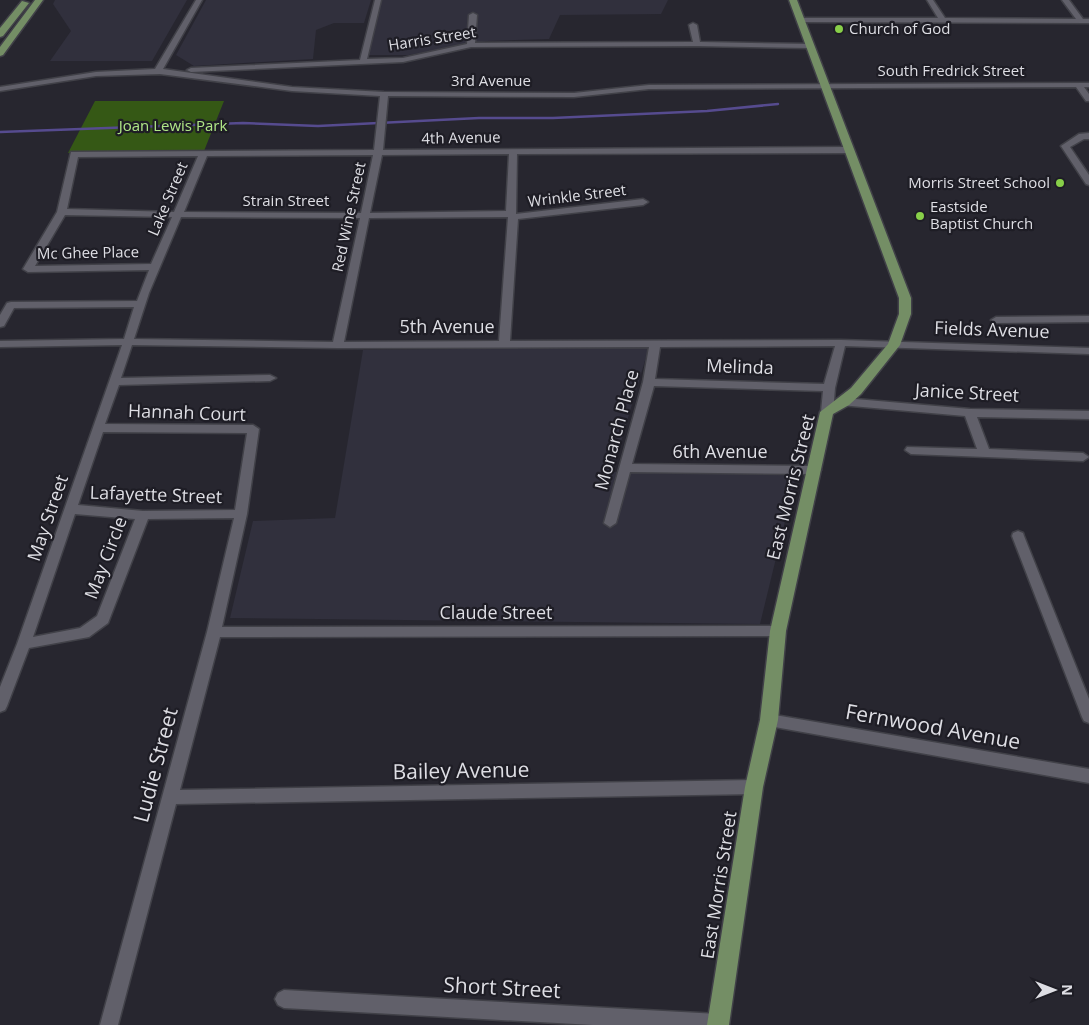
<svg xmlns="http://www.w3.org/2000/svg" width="1089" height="1025" font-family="'Open Sans',sans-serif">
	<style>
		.built { fill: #31303d }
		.green { fill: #355815 }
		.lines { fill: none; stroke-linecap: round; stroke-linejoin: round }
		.stream { stroke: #564b8f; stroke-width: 2.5 }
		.minor-casing { stroke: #414148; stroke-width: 3 }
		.major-casing { stroke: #414148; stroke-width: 3 }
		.minor { fill: #61606a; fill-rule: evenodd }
		.major { fill: #748e65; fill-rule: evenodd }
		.poi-dot { fill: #88cf49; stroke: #1e1d25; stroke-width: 2 }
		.labels { text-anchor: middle; stroke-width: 4.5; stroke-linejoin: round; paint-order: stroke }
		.far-poi-label { font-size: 15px; fill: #dedee4; stroke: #1e1d25; text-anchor: start }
		.far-street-label { font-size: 15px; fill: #dedee4; stroke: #1e1d25 }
		.far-park-label { font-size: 15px; fill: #b0e787; stroke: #1e1d25 }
		.street-label { font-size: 18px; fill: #dedee4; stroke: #1e1d25 }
		.near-street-label { font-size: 21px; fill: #dedee4; stroke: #1e1d25 }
	</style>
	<rect width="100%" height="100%" fill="#27262f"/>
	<!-- built -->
	<path class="built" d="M 55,0 L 187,0 L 152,61 L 50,61 L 71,31 L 53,4 Z
		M 206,0 L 371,0 L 364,23 L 334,23 L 316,30 L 313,59 L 194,66 L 176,55 Z
		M 380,0 L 668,0 L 661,14 L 560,15 L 549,39 L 487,41 L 409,55 L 364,55 Z
		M 649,347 L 612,472 L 797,472 L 760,624 L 230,618 L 253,521 L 335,518 L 363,350 Z"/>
	<!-- green -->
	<path class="green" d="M 95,101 L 224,101 L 204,151 L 68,153 Z"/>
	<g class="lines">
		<!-- stream -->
		<path class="stream" d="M 0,132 L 243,123 L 318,126 L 479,118 L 553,118 L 707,111 L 778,104"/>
		<defs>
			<path id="minor" d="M 196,0 L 202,0 L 163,69 L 292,87 L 384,92 L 574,93 L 649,85 L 1089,83 L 1089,87 L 1084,87 L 1089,94 L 1089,101 L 1086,101 L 1076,87 L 649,89 L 574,97 L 388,96 L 383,150 L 848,147 L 852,150 L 848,153 L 517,154 L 516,214 L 643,199 L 648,202 L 643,205 L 518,219 L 510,341 L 841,340 L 1089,348 L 1089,354 L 845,346 L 835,388 L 833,412 L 827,416 L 821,412 L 823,391 L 654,386 L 632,464 L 815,466 L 821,470 L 815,474 L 630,472 L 616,523 L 610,527 L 604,523 L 643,382 L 649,347 L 338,348 L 132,345 L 121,378 L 270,375 L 276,378 L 270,381 L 119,385 L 105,424 L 253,425 L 259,429 L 247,514 L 222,627 L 778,626 L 783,627 L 785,631 L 783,635 L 778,636 L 220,637 L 180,790 L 754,780 L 759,782 L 762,787 L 759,792 L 754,794 L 176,804 L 118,1025 L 100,1025 L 207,632 L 234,518 L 148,519 L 108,623 L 89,637 L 29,648 L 7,706 L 5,710 L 0,712 L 0,687 L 17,644 L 122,345 L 0,347 L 0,341 L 124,339 L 134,307 L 14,308 L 4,326 L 0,327 L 0,315 L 7,303 L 11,302 L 137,301 L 149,270 L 28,272 L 23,269 L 57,212 L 71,152 L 374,150 L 380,96 L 292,91 L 160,74 L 96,76 L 0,91 L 0,87 L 96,72 L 155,69 ZM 509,154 L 506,211 L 370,213 L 382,155 ZM 373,155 L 361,213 L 184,212 L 207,156 ZM 198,156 L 174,212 L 67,209 L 78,157 ZM 65,215 L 172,217 L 151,264 L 35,266 ZM 181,217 L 360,218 L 333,342 L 134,339 L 149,293 ZM 508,217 L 499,341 L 344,342 L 369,218 ZM 835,346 L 824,384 L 655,379 L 660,347 ZM 103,432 L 247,433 L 235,510 L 143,511 L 78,505 ZM 75,514 L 135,519 L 97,616 L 80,628 L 33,637 Z
				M 375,0 L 381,0 L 367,59 L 403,58 L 467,44 L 469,15 L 473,13 L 477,15 L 475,43 L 693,42 L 689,25 L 693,23 L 697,25 L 700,42 L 810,44 L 814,46 L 810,48 L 697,46 L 471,47 L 403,62 L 191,72 L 187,70 L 191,68 L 360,60 Z
				M 927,0 L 933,0 L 945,18 L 1076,19 L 1062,0 L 1069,0 L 1083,19 L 1089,19 L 1089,23 L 801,22 L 797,20 L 801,18 L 938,18 Z
				M 1089,133 L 1089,139 L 1084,139 L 1070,147 L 1089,175 L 1089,185 L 1086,184 L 1061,146 L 1079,134 Z
				M 1089,316 L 1089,322 L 996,323 L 991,320 L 996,317 Z
				M 844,398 L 970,409 L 1089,411 L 1089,419 L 977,417 L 989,449 L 1083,453 L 1089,457 L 1083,461 L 911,454 L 905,450 L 907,447 L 977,449 L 965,416 L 840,405 L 838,402 L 840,399 Z
				M 1018,531 L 1023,533 L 1024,536 L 1089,699 L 1089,723 L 1084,721 L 1082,717 L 1012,536 L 1013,533 Z
				M 769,714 L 1089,769 L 1089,783 L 769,726 L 764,724 L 762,720 L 764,716 Z
				M 284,990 L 718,1014 L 724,1017 L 727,1023 L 726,1025 L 593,1025 L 284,1008 L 278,1005 L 275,999 L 278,993 Z"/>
			<path id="major" d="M 35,0 L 43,0 L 3,55 L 0,56 L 0,47 Z
				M 789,0 L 797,0 L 911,298 L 911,314 L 900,345 L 861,394 L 849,405 L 833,414 L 786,631 L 778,720 L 763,787 L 729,1025 L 707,1025 L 745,787 L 760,720 L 770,631 L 820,412 L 851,388 L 888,344 L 899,314 L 899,298 Z
				M 22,1 L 29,3 L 3,36 L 0,37 L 0,28 Z"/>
		</defs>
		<!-- minor casing -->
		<use href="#minor" class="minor-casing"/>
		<!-- major casing -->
		<use href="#major" class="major-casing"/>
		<!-- minor -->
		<use href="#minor" class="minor"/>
		<!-- major -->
		<use href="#major" class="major"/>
	</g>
	<!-- markers -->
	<g class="poi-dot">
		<circle cx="839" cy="29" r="5"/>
		<circle cx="1060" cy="183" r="5"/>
		<circle cx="920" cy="216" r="5"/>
	</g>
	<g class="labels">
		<!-- far-poi labels -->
		<g class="far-poi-label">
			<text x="849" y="34">Church of God</text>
			<text x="1050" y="188" text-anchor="end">Morris Street School</text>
			<text x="930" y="212">Eastside<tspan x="930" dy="17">Baptist Church</tspan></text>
		</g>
		<!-- far-street labels -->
		<g class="far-street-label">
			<text transform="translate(432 39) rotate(-9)" y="5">Harris Street</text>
			<text x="951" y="76">South Fredrick Street</text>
			<text x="491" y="86">3rd Avenue</text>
			<text transform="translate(461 138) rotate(-1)" y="5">4th Avenue</text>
			<text transform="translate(577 196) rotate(-7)" y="5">Wrinkle Street</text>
			<text transform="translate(168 199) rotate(-67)" y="5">Lake Street</text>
			<text x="286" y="206">Strain Street</text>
			<text transform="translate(349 217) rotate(-78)" y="5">Red Wine Street</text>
			<text transform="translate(88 253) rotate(-1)" y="5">Mc Ghee Place</text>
		</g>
		<!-- far-park labels -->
		<g class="far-park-label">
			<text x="173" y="131">Joan Lewis Park</text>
		</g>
		<!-- street labels -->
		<g class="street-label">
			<text x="447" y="333">5th Avenue</text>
			<text transform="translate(992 330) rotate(2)" y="6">Fields Avenue</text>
			<text transform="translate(740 367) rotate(2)" y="6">Melinda</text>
			<text transform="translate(967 393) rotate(3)" y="6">Janice Street</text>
			<text transform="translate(187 413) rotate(2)" y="6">Hannah Court</text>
			<text transform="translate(617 430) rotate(-75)" y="6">Monarch Place</text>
			<text x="720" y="458">6th Avenue</text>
			<text transform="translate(791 487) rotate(-76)" y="6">East Morris Street</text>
			<text transform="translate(156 495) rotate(2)" y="6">Lafayette Street</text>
			<text transform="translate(48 518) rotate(-71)" y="6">May Street</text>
			<text transform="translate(106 558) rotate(-69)" y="6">May Circle</text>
			<text x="496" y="619">Claude Street</text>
			<text transform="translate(719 885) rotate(-81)" y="6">East Morris Street</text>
		</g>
		<!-- near-street labels -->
		<g class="near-street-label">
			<text transform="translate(933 727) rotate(10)" y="7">Fernwood Avenue</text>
			<text transform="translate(156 765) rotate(-75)" y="7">Ludie Street</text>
			<text transform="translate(461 771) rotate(-1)" y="7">Bailey Avenue</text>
			<text transform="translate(502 988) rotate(3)" y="7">Short Street</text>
		</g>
	</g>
	<!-- north arrow -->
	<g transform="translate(1054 990) rotate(90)" stroke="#1e1d25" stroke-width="4" paint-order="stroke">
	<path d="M0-4L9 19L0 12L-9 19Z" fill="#dedee4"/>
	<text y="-8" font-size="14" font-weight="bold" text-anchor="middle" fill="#dedee4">N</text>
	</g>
</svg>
